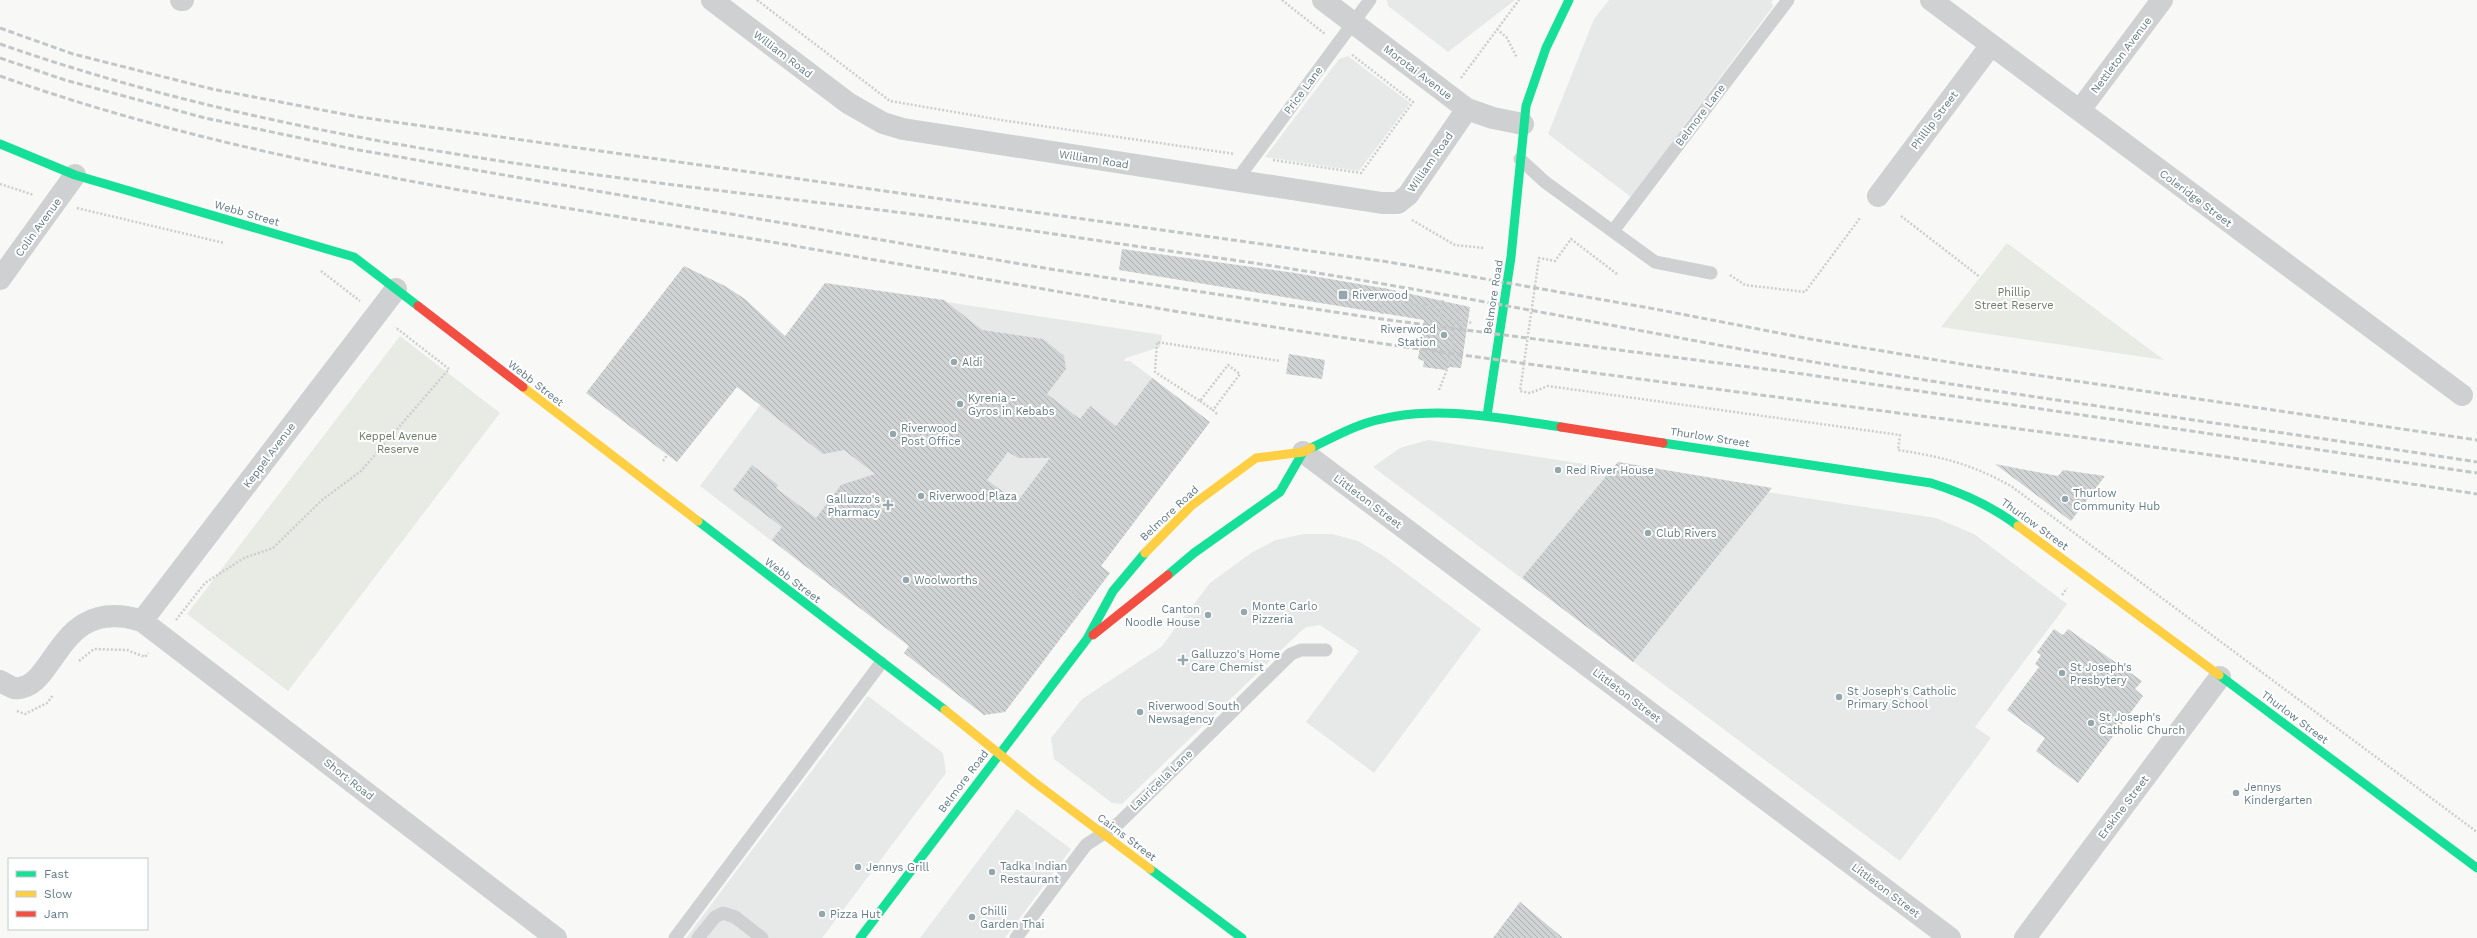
<svg xmlns="http://www.w3.org/2000/svg" width="2477" height="938" font-family="'Work Sans',sans-serif">
	<style>
		.built { fill: #e6e9e8 }
		.park { fill: #e8ebe4 }
		.building { fill: url(#building-back-hatch); fill-rule: evenodd }
		.lines { fill: none; stroke-linecap: round; stroke-linejoin: round }
		.path { stroke: #cccece; stroke-width: 2.5; stroke-dasharray: 2 2; stroke-linecap: butt }
		.lane { stroke: #ced0d1; stroke-width: 13 }
		.street { stroke: #ced0d1; stroke-width: 22 }
		.fast { stroke: #16e098; stroke-width: 9 }
		.slow { stroke: #ffcf43; stroke-width: 9 }
		.jam { stroke: #f24e42; stroke-width: 9 }
		.rail { stroke: #c3c6c7; stroke-width: 3; stroke-dasharray: 6 3; stroke-linecap: butt }
		.poi-dot { fill: #96a6ad; stroke: #fff; stroke-width: 1.5 }
		.labels { text-anchor: middle; stroke-width: 4; stroke-linejoin: round; paint-order: stroke }
		.street-label { font-size: 11px; fill: #617a85; stroke: #fff }
		.park-label { font-size: 11px; fill: #697b61; stroke: #fff }
		.poi-label { font-size: 11px; fill: #617a85; stroke: #fff; text-anchor: start }
	</style>
	<defs>
		<pattern id="building-back-hatch" width="6" height="6" patternUnits="userSpaceOnUse"><rect width="6" height="6" fill="#d0d3d3"/><path d="M-1 5l2 2M0 0l6 6M5-1l2 2" fill="none" stroke="#acb0b1"/></pattern>
	</defs>
	<rect width="100%" height="100%" fill="#f8f8f7"/>
	<!-- built -->
	<path class="built" d="M 1387,0 L 1515,0 L 1448,52 L 1388,6 Z
		M 1609,0 L 1773,0 L 1771,3 L 1774,5 L 1631,197 L 1548,134 L 1594,19 Z
		M 1348,56 L 1410,103 L 1359,171 L 1265,157 L 1339,59 Z
		M 848,287 L 1162,335 L 1160,347 L 1126,358 L 1124,361 L 1130,361 L 1200,414 L 985,704 L 700,486 Z
		M 1428,440 L 1936,518 L 1974,534 L 2067,604 L 1975,727 L 1991,738 L 1900,861 L 1373,467 L 1400,448 Z
		M 1304,534 L 1332,534 L 1358,541 L 1382,555 L 1481,629 L 1374,773 L 1306,722 L 1359,651 L 1320,625 L 1307,627 L 1301,631 L 1122,804 L 1112,803 L 1054,759 L 1051,738 L 1082,699 L 1161,647 L 1210,583 L 1251,553 L 1276,540 Z
		M 868,696 L 943,753 L 946,773 L 822,938 L 686,938 Z
		M 1017,809 L 1071,849 L 1005,938 L 920,938 Z"/>
	<!-- park -->
	<path class="park" d="M 2007,243 L 2164,360 L 1941,327 Z
		M 400,336 L 500,413 L 288,691 L 187,614 Z"/>
	<!-- building -->
	<path class="building" d="M 1122,249 L 1295,273 L 1388,289 L 1470,307 L 1461,368 L 1450,367 L 1445,370 L 1423,367 L 1424,361 L 1418,359 L 1424,320 L 1119,270 Z
		M 684,266 L 725,286 L 745,299 L 785,336 L 825,283 L 944,300 L 982,330 L 1043,339 L 1064,356 L 1066,369 L 1047,394 L 1080,419 L 1090,406 L 1116,426 L 1152,378 L 1210,422 L 1101,566 L 1110,573 L 1005,712 L 984,715 L 904,653 L 909,646 L 772,540 L 782,527 L 733,490 L 752,465 L 778,485 L 776,488 L 816,518 L 841,485 L 875,474 L 844,450 L 823,454 L 737,387 L 677,462 L 586,393 ZM 1008,452 L 1018,458 L 1050,458 L 1017,502 L 987,480 Z
		M 1289,354 L 1325,360 L 1322,379 L 1286,374 Z
		M 1618,462 L 1772,488 L 1633,662 L 1522,578 Z
		M 1995,464 L 2058,476 L 2063,470 L 2105,476 L 2071,521 Z
		M 2054,629 L 2063,635 L 2068,629 L 2142,681 L 2135,689 L 2143,696 L 2078,783 L 2036,751 L 2045,738 L 2007,710 L 2039,667 L 2035,664 L 2041,655 L 2037,652 Z
		M 1520,902 L 1563,938 L 1493,938 Z"/>
	<g class="lines">
		<!-- path -->
		<path class="path" d="M 757,0 L 890,101 L 1001,120 L 1235,154
			M 1282,0 L 1325,34
			M 1497,29 L 1507,38 L 1517,58
			M 1461,78 L 1519,0
			M 1273,160 L 1361,173 L 1413,102 L 1351,54
			M 0,184 L 34,195
			M 77,208 L 224,243
			M 1901,216 L 1980,277
			M 1412,220 L 1455,245 L 1484,248
			M 321,271 L 360,301
			M 1617,274 L 1571,239 L 1555,261 L 1539,258 L 1520,391 L 1530,393 L 1548,386 L 1900,435 L 1898,450 C 1943,457 1971,464 2011,486 L 2477,832
			M 1730,275 L 1745,285 L 1805,292 L 1860,218
			M 1384,300 L 1434,307 L 1443,319 L 1473,323
			M 1441,307 L 1458,310 L 1466,322
			M 1382,314 L 1385,287
			M 1439,322 L 1443,299
			M 1439,390 L 1448,367 L 1456,320
			M 1200,401 L 1213,410
			M 1217,414 L 1213,410 L 1240,374 L 1228,365 L 1200,401 L 1155,372 L 1157,342 L 1280,361
			M 663,461 L 673,447
			M 1068,588 L 1083,600
			M 2062,595 L 2067,588
			M 176,620 L 205,583 L 244,558 L 273,548 L 322,500 L 361,471 L 449,369 L 395,327
			M 79,661 L 94,649 L 127,650 L 145,657 L 148,653
			M 17,711 L 25,714 L 47,703 L 53,695"/>
		<!-- lane -->
		<path class="lane" d="M 1520,159 L 1545,182 L 1655,262 L 1711,273
			M 1236,181 L 1370,0
			M 1613,231 L 1788,0
			M 675,938 L 881,663
			M 698,938 L 715,917 L 723,913 L 735,917 L 762,938
			M 1016,938 L 1086,845 L 1119,823 L 1291,654 L 1301,650 L 1326,650"/>
		<!-- street -->
		<path class="street" d="M 181,0 L 183,0
			M 712,0 L 848,103 L 883,123 L 903,129 L 1382,203 L 1398,203 L 1408,195 L 1467,109
			M 1323,0 L 1467,109 L 1493,118 L 1523,124
			M 1931,0 L 2462,395
			M 2080,110 L 2162,0
			M 1878,196 L 1991,45
			M 0,279 L 75,175
			M 1303,452 L 1950,938
			M 142,621 L 396,289
			M 0,681 C 4,683 10,687 14,688 C 56,693 56,593 142,621 L 556,938
			M 2025,938 L 2220,677"/>
		<!-- fast -->
		<path class="fast" d="M 0,144 L 75,175 L 354,257 L 418,306
			M 1487,416 L 1511,257 L 1526,106 L 1546,48 L 1569,0
			M 1663,443 L 1931,483 C 1963,493 1992,506 2018,526
			M 1311,448 C 1326,441 1342,432 1358,426 C 1423,402 1494,417 1561,427
			M 698,521 L 945,710
			M 1168,575 L 1194,553 L 1280,492 L 1303,452
			M 2219,675 L 2477,868
			M 1150,869 L 1242,938
			M 860,938 L 1087,639 L 1113,591 L 1145,553"/>
		<!-- slow -->
		<path class="slow" d="M 523,387 L 698,521
			M 2018,526 L 2219,675
			M 1145,553 L 1191,506 L 1256,458 L 1303,452 L 1311,448
			M 945,710 L 1034,782 L 1150,869"/>
		<!-- jam -->
		<path class="jam" d="M 418,306 L 523,387
			M 1561,427 L 1663,443
			M 1093,635 L 1168,575"/>
		<!-- rail -->
		<path class="rail" d="M 0,28 L 73,54 L 212,89 L 359,117 L 1389,262 L 1655,309 L 1810,339 L 1967,365 L 2477,440
			M 0,44 C 283,143 584,174 880,210 C 988,223 1096,241 1205,256 C 1405,284 1603,325 1802,360 C 2026,398 2252,427 2477,462
			M 0,58 L 65,80 L 205,118 L 353,149 L 1050,269 L 1374,318 L 1803,374 L 2477,473
			M 0,76 C 255,167 524,199 789,245 C 997,281 1204,318 1413,348 C 1767,398 2123,439 2477,494"/>
	</g>
	<!-- markers -->
	<g class="poi-dot">
		<rect x="1338" y="290" width="10" height="10" rx="2"/>
		<circle cx="1444" cy="335" r="4"/>
		<circle cx="954" cy="362" r="4"/>
		<circle cx="960" cy="404" r="4"/>
		<circle cx="893" cy="434" r="4"/>
		<circle cx="1558" cy="470" r="4"/>
		<circle cx="921" cy="496" r="4"/>
		<circle cx="2065" cy="499" r="4"/>
		<path d="M886 499h4v4h4v4h-4v4h-4v-4h-4v-4h4z"/>
		<circle cx="1648" cy="533" r="4"/>
		<circle cx="906" cy="580" r="4"/>
		<circle cx="1244" cy="612" r="4"/>
		<circle cx="1208" cy="615" r="4"/>
		<path d="M1181 654h4v4h4v4h-4v4h-4v-4h-4v-4h4z"/>
		<circle cx="2062" cy="673" r="4"/>
		<circle cx="1839" cy="697" r="4"/>
		<circle cx="1140" cy="712" r="4"/>
		<circle cx="2091" cy="723" r="4"/>
		<circle cx="2236" cy="793" r="4"/>
		<circle cx="858" cy="867" r="4"/>
		<circle cx="992" cy="872" r="4"/>
		<circle cx="822" cy="914" r="4"/>
		<circle cx="972" cy="917" r="4"/>
	</g>
	<g class="labels">
		<!-- street labels -->
		<g class="street-label">
			<text transform="translate(783 54) rotate(37)" y="4">William Road</text>
			<text transform="translate(2121 55) rotate(-53)" y="4">Nettleton Avenue</text>
			<text transform="translate(1418 72) rotate(37)" y="4">Morotai Avenue</text>
			<text transform="translate(1303 90) rotate(-53)" y="4">Price Lane</text>
			<text transform="translate(1700 115) rotate(-53)" y="4">Belmore Lane</text>
			<text transform="translate(1934 120) rotate(-53)" y="4">Phillip Street</text>
			<text transform="translate(1094 159) rotate(9)" y="4">William Road</text>
			<text transform="translate(1430 162) rotate(-55)" y="4">William Road</text>
			<text transform="translate(2196 198) rotate(37)" y="4">Coleridge Street</text>
			<text transform="translate(247 213) rotate(16)" y="4">Webb Street</text>
			<text transform="translate(38 227) rotate(-54)" y="4">Colin Avenue</text>
			<text transform="translate(1493 297) rotate(-81)" y="4">Belmore Road</text>
			<text transform="translate(536 383) rotate(38)" y="4">Webb Street</text>
			<text transform="translate(1710 437) rotate(9)" y="4">Thurlow Street</text>
			<text transform="translate(269 455) rotate(-53)" y="4">Keppel Avenue</text>
			<text transform="translate(1368 501) rotate(37)" y="4">Littleton Street</text>
			<text transform="translate(1169 513) rotate(-43)" y="4">Belmore Road</text>
			<text transform="translate(2035 524) rotate(36)" y="4">Thurlow Street</text>
			<text transform="translate(793 580) rotate(37)" y="4">Webb Street</text>
			<text transform="translate(1627 695) rotate(37)" y="4">Littleton Street</text>
			<text transform="translate(2295 717) rotate(37)" y="4">Thurlow Street</text>
			<text transform="translate(349 779) rotate(38)" y="4">Short Road</text>
			<text transform="translate(1161 780) rotate(-44)" y="4">Lauricella Lane</text>
			<text transform="translate(963 781) rotate(-53)" y="4">Belmore Road</text>
			<text transform="translate(2123 807) rotate(-53)" y="4">Erskine Street</text>
			<text transform="translate(1127 837) rotate(37)" y="4">Cairns Street</text>
			<text transform="translate(1886 890) rotate(37)" y="4">Littleton Street</text>
		</g>
		<!-- park labels -->
		<g class="park-label">
			<text x="2014" y="296">Phillip<tspan x="2014" dy="13">Street Reserve</tspan></text>
			<text x="398" y="440">Keppel Avenue<tspan x="398" dy="13">Reserve</tspan></text>
		</g>
		<!-- poi labels -->
		<g class="poi-label">
			<text x="1352" y="299">Riverwood</text>
			<text x="1436" y="333" text-anchor="end">Riverwood<tspan x="1436" dy="13">Station</tspan></text>
			<text x="962" y="366">Aldi</text>
			<text x="968" y="402">Kyrenia -<tspan x="968" dy="13">Gyros in Kebabs</tspan></text>
			<text x="901" y="432">Riverwood<tspan x="901" dy="13">Post Office</tspan></text>
			<text x="1566" y="474">Red River House</text>
			<text x="2073" y="497">Thurlow<tspan x="2073" dy="13">Community Hub</tspan></text>
			<text x="929" y="500">Riverwood Plaza</text>
			<text x="880" y="503" text-anchor="end">Galluzzo's<tspan x="880" dy="13">Pharmacy</tspan></text>
			<text x="1656" y="537">Club Rivers</text>
			<text x="914" y="584">Woolworths</text>
			<text x="1252" y="610">Monte Carlo<tspan x="1252" dy="13">Pizzeria</tspan></text>
			<text x="1200" y="613" text-anchor="end">Canton<tspan x="1200" dy="13">Noodle House</tspan></text>
			<text x="1191" y="658">Galluzzo's Home<tspan x="1191" dy="13">Care Chemist</tspan></text>
			<text x="2070" y="671">St Joseph's<tspan x="2070" dy="13">Presbytery</tspan></text>
			<text x="1847" y="695">St Joseph's Catholic<tspan x="1847" dy="13">Primary School</tspan></text>
			<text x="1148" y="710">Riverwood South<tspan x="1148" dy="13">Newsagency</tspan></text>
			<text x="2099" y="721">St Joseph's<tspan x="2099" dy="13">Catholic Church</tspan></text>
			<text x="2244" y="791">Jennys<tspan x="2244" dy="13">Kindergarten</tspan></text>
			<text x="1000" y="870">Tadka Indian<tspan x="1000" dy="13">Restaurant</tspan></text>
			<text x="866" y="871">Jennys Grill</text>
			<text x="980" y="915">Chilli<tspan x="980" dy="13">Garden Thai</tspan></text>
			<text x="830" y="918">Pizza Hut</text>
		</g>
	</g>
	<!-- legend -->
	<rect x="8" y="858" width="140" height="72" fill="#ffffff" stroke="#c0cace"/>
	<rect x="16" y="871" width="20" height="6" fill="#16e098" stroke="#c0cace"/>
	<text x="44" y="878" font-size="12" fill="#617a85">Fast</text>
	<rect x="16" y="891" width="20" height="6" fill="#ffcf43" stroke="#c0cace"/>
	<text x="44" y="898" font-size="12" fill="#617a85">Slow</text>
	<rect x="16" y="911" width="20" height="6" fill="#f24e42" stroke="#c0cace"/>
	<text x="44" y="918" font-size="12" fill="#617a85">Jam</text>
</svg>
